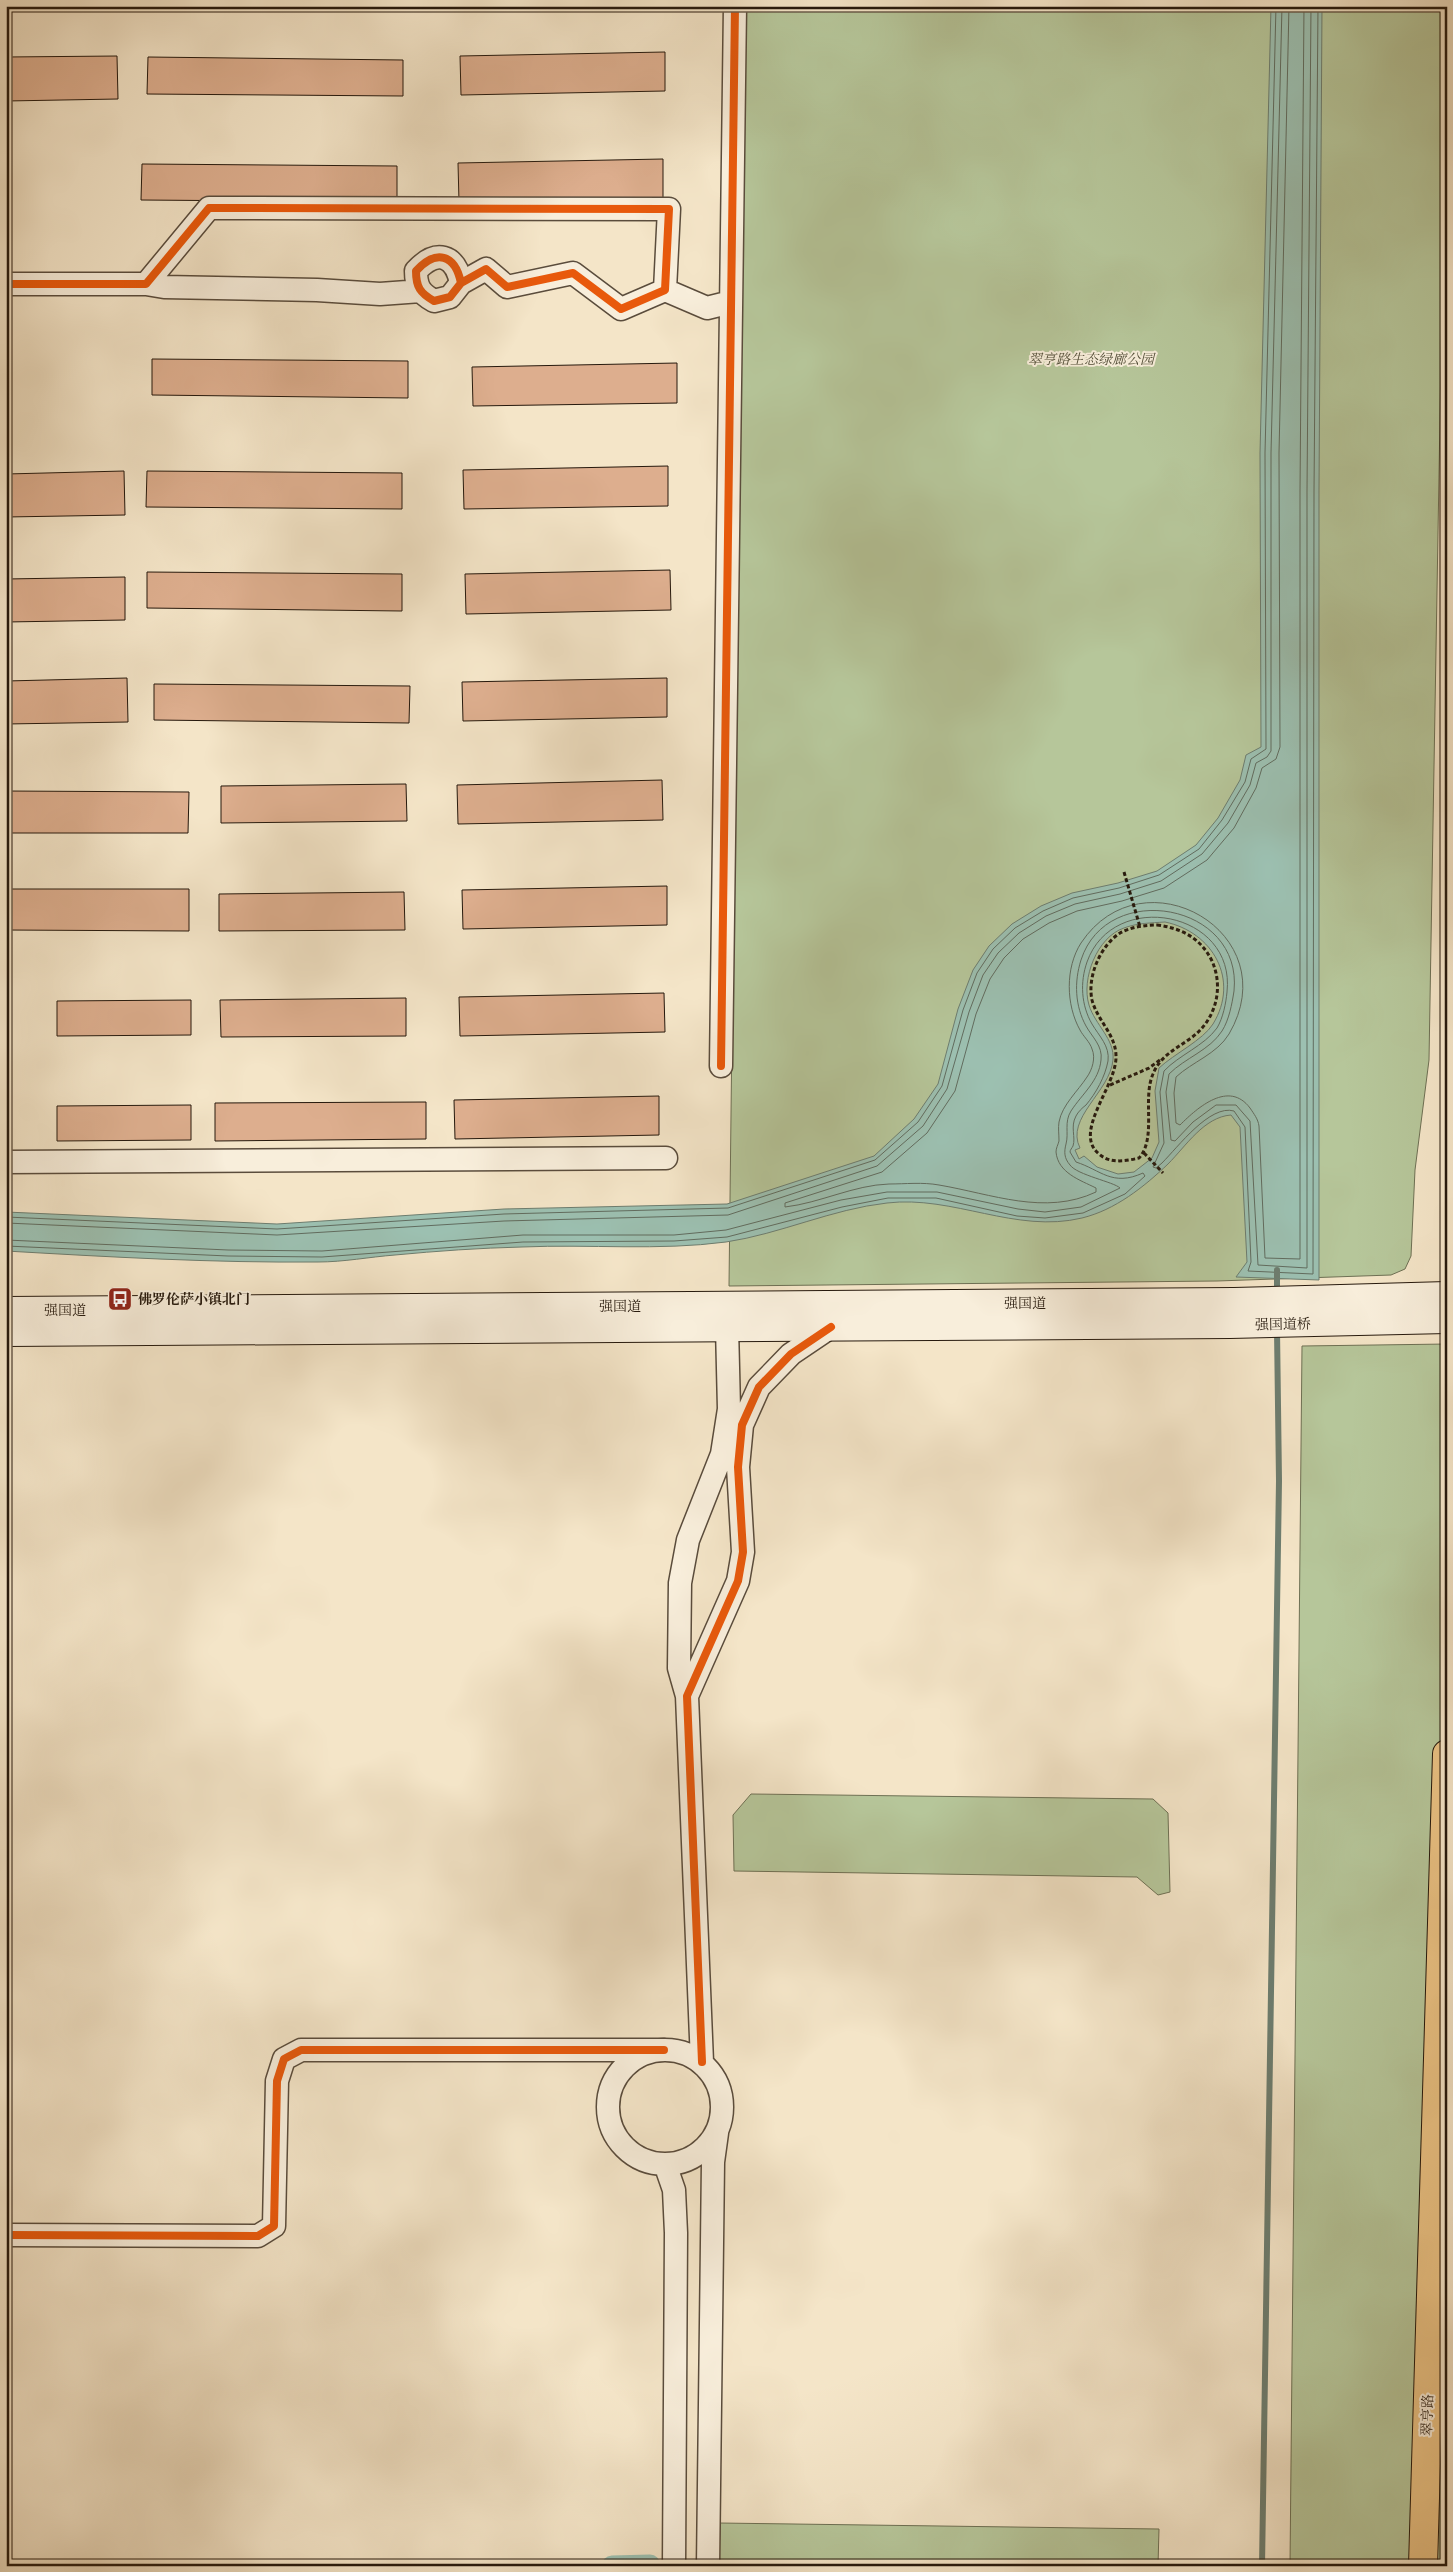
<svg xmlns="http://www.w3.org/2000/svg" width="1453" height="2572" font-family="'IM FELL Great Primer','Noto Serif SC',serif">
	<style>
		.green { fill: #b6c69a; stroke: #6e7054 }
		.water { fill: #9cc0b1; stroke: #6d7d6f; fill-rule: evenodd }
		.lines { fill: none; stroke-linecap: round; stroke-linejoin: round }
		.shore { stroke: #616c5f; stroke-width: 1 }
		.stream { stroke: #6d7d6f; stroke-width: 6 }
		.canal { stroke: #9cc0b1; stroke-width: 21 }
		.building { fill: #ddae8e; stroke: #26190d }
		.minor-casing { stroke: #5a4c3c; stroke-width: 25 }
		.secondary-casing { stroke: #26190d; stroke-width: 30 }
		.primary-casing { stroke: #26190d; stroke-width: 30 }
		.path { stroke: #26190d; stroke-width: 3; stroke-dasharray: 4 2.5; stroke-linecap: butt }
		.minor { stroke: #f8eedb; stroke-width: 22 }
		.secondary { stroke: #f8eedb; stroke-width: 28 }
		.primary { stroke: #eac284; stroke-width: 28 }
		.cycleway-casing { stroke: #f8eedb; stroke-width: 11 }
		.cycleway { stroke: #e8590c; stroke-width: 8 }
		.labels { text-anchor: middle; stroke-width: 4; stroke-linejoin: round; paint-order: stroke }
		.park-label { font-size: 14px; font-style: italic; fill: #514d37; stroke: #f8eedb }
		.poi-label { font-size: 14px; font-weight: bold; fill: #26190d; stroke: #f8eedb; text-anchor: start }
		.street-label { font-size: 14px; fill: #26190d; stroke: #f8eedb }
	</style>
	<rect width="100%" height="100%" fill="#f4e5c8"/>
	<filter id="stains"><feTurbulence type="fractalNoise" baseFrequency=".004" numOctaves="4"/><feColorMatrix values="0 0 0 0 .2 0 0 0 0 .09 0 0 0 0 .02 0 0 0 .5 -.17"/></filter>
	<radialGradient id="worn" r=".72"><stop offset=".6" stop-color="#630" stop-opacity="0"/><stop offset="1" stop-color="#630" stop-opacity=".3"/></radialGradient>
	<!-- green -->
	<path class="green" d="M 744,6 L 1447,6 L 1429,1060 L 1415,1170 L 1411,1256 L 1405,1269 L 1391,1275 L 1217,1281 L 729,1286 Z
		M 1447,1344 L 1447,2566 L 1290,2566 L 1302,1346 Z
		M 751,1794 L 1153,1799 L 1168,1813 L 1170,1892 L 1158,1895 L 1137,1877 L 734,1871 L 733,1815 Z
		M 719,2523 L 1159,2529 L 1158,2566 L 719,2566 Z"/>
	<!-- water -->
	<path class="water" d="M 1271,6 L 1322,6 L 1319,491 L 1319,1280 L 1236,1277 L 1247,1262 L 1240,1127 L 1231,1115 C 1204,1117 1186,1146 1168,1164 C 1144,1187 1115,1210 1082,1218 C 1016,1234 953,1195 887,1203 C 832,1209 780,1234 726,1242 C 658,1251 590,1244 522,1247 C 480,1248 437,1251 395,1255 C 369,1257 344,1262 318,1262 C 214,1263 110,1257 6,1251 L 6,1212 L 277,1224 L 504,1209 L 727,1204 L 874,1156 L 914,1119 L 938,1084 L 958,1009 L 973,970 L 989,946 L 1012,924 L 1041,906 L 1072,893 L 1118,883 L 1157,871 L 1196,845 L 1218,818 L 1240,780 L 1246,755 L 1261,747 L 1260,453 ZM 1165,922 C 1213,932 1240,980 1213,1024 C 1203,1040 1174,1054 1159,1068 L 1155,1091 L 1159,1142 L 1152,1158 L 1134,1172 L 1118,1174 L 1097,1167 L 1084,1156 L 1079,1159 L 1075,1150 L 1080,1148 C 1065,1118 1110,1092 1113,1060 C 1115,1039 1095,1025 1089,1005 C 1081,979 1097,937 1124,928 C 1137,923 1151,923 1165,922 Z"/>
	<g class="lines">
		<!-- shore -->
		<path class="shore" d="M 1289,6 L 1279,453 L 1280,747 L 1276,759 L 1262,768 L 1256,788 L 1234,828 L 1207,860 L 1164,888 L 1122,901 L 1077,911 L 1049,923 L 1023,939 L 1004,958 L 990,979 L 976,1014 L 955,1091 L 927,1133 L 882,1172 L 785,1203 L 785,1207 C 820,1203 854,1185 889,1184 C 905,1184 923,1182 939,1185 C 992,1194 1045,1216 1096,1192 L 1096,1188 C 1080,1180 1058,1173 1056,1152 C 1056,1148 1058,1145 1059,1141 C 1059,1134 1058,1128 1059,1122 C 1062,1105 1078,1091 1087,1077 C 1092,1070 1096,1058 1092,1049 C 1090,1042 1083,1036 1080,1030 C 1066,1005 1065,968 1081,943 C 1143,850 1288,933 1229,1034 C 1217,1054 1192,1062 1176,1077 L 1174,1093 L 1176,1123 L 1180,1125 C 1198,1107 1229,1080 1250,1108 C 1254,1114 1258,1119 1259,1126 L 1265,1258 L 1300,1259 L 1300,491 L 1304,6
			M 6,1217 L 277,1229 L 504,1214 L 728,1208 L 875,1160 L 918,1122 L 942,1086 L 963,1010 L 977,973 L 993,949 L 1015,928 L 1043,911 L 1073,898 L 1119,888 L 1159,875 L 1199,849 L 1222,820 L 1245,782 L 1251,759 L 1266,749 L 1265,453 L 1276,6
			M 6,1223 L 277,1235 L 504,1221 L 728,1215 L 877,1166 L 923,1126 L 947,1089 L 969,1012 L 983,975 L 998,953 L 1019,933 L 1046,916 L 1075,904 L 1120,894 L 1161,881 L 1202,854 L 1228,823 L 1250,785 L 1256,763 L 1267,757 L 1271,751 L 1271,453 L 1282,6
			M 6,1240 L 228,1250 L 322,1251 L 523,1235 L 674,1235 L 726,1230 L 841,1200 L 887,1192 L 937,1192 L 1018,1209 L 1045,1212 L 1081,1207 L 1120,1188 C 1114,1182 1077,1175 1070,1165 C 1064,1158 1064,1152 1066,1144 C 1069,1133 1064,1122 1071,1111 C 1082,1094 1099,1081 1101,1060 C 1103,1046 1092,1037 1086,1026 C 1075,1006 1074,982 1081,960 C 1107,879 1243,903 1234,991 C 1232,1004 1229,1020 1222,1031 C 1210,1050 1185,1058 1169,1074 L 1166,1092 L 1171,1140 L 1175,1141 L 1193,1122 L 1216,1105 L 1236,1105 L 1250,1121 L 1258,1265 L 1307,1268 L 1307,491 L 1311,6
			M 6,1246 L 228,1256 L 322,1257 L 523,1242 L 674,1241 L 727,1237 L 842,1207 L 888,1198 L 936,1198 L 1017,1216 L 1045,1218 L 1083,1213 L 1125,1194 L 1145,1176 L 1143,1173 C 1112,1187 1101,1170 1076,1162 L 1070,1152 C 1070,1150 1072,1148 1073,1146 C 1076,1137 1070,1127 1076,1116 C 1078,1112 1082,1108 1086,1105 C 1096,1093 1105,1077 1108,1061 C 1110,1046 1099,1036 1092,1024 C 1081,1005 1080,982 1087,962 C 1113,888 1236,911 1227,992 C 1226,1003 1223,1018 1217,1028 C 1204,1046 1179,1055 1164,1071 L 1160,1092 L 1164,1143 L 1153,1167 L 1156,1168 L 1162,1163 C 1178,1147 1210,1104 1234,1111 L 1245,1127 L 1251,1262 L 1248,1271 L 1313,1274 L 1314,491 L 1318,6"/>
		<!-- stream -->
		<path class="stream" d="M 1277,1270 L 1277,1295
			M 1262,2566 L 1279,1481 L 1277,1330"/>
		<!-- canal -->
		<path class="canal" d="M 612,2566 L 650,2565"/>
	</g>
	<!-- building -->
	<path class="building" d="M 665,52 L 665,91 L 461,95 L 460,56 Z
		M 117,56 L 118,99 L 6,101 L 6,57 Z
		M 148,57 L 403,60 L 403,96 L 147,94 Z
		M 663,159 L 663,198 L 459,202 L 458,163 Z
		M 142,164 L 397,166 L 397,202 L 141,200 Z
		M 152,359 L 408,361 L 408,398 L 152,395 Z
		M 677,363 L 677,403 L 473,406 L 472,367 Z
		M 668,466 L 668,506 L 464,509 L 463,470 Z
		M 124,471 L 125,515 L 6,517 L 6,474 Z
		M 147,471 L 402,473 L 402,509 L 146,507 Z
		M 670,570 L 671,610 L 466,614 L 465,574 Z
		M 147,572 L 402,574 L 402,611 L 147,608 Z
		M 125,577 L 125,620 L 6,622 L 6,579 Z
		M 127,678 L 128,722 L 6,724 L 6,681 Z
		M 667,678 L 667,717 L 463,721 L 462,682 Z
		M 154,684 L 410,686 L 409,723 L 154,720 Z
		M 662,780 L 663,820 L 458,824 L 457,785 Z
		M 406,784 L 407,821 L 221,823 L 221,786 Z
		M 6,791 L 189,792 L 188,833 L 6,833 Z
		M 667,886 L 667,925 L 463,929 L 462,890 Z
		M 6,889 L 189,889 L 189,931 L 6,930 Z
		M 404,892 L 405,930 L 219,931 L 219,894 Z
		M 664,993 L 665,1032 L 460,1036 L 459,997 Z
		M 406,998 L 406,1036 L 221,1037 L 220,1000 Z
		M 191,1000 L 191,1035 L 57,1036 L 57,1001 Z
		M 659,1096 L 659,1135 L 455,1139 L 454,1100 Z
		M 426,1102 L 426,1139 L 215,1141 L 215,1103 Z
		M 191,1105 L 191,1140 L 57,1141 L 57,1106 Z"/>
	<g class="lines">
		<defs>
			<path id="minor" d="M 6,284 L 146,284 L 209,208 L 669,209 L 665,290 L 621,309 L 573,273 L 507,287 L 486,269 L 461,283 L 450,297 L 434,301 C 420,293 416,287 416,271 C 436,249 455,254 461,283
				M 146,284 L 164,287 L 317,290 L 380,294 L 421,291
				M 665,290 L 707,308 L 731,302
				M 721,1066 L 735,6
				M 6,1162 L 666,1158
				M 687,1696 L 679,1668 L 680,1583 L 688,1540 L 722,1454 L 729,1409 L 727,1327 L 729,1311
				M608 2107a57 57 0 1 1 114 0a57 57 0 1 1-114 0Z
				M 702,2062 L 687,1696 L 738,1581 L 743,1552 L 738,1467 L 742,1425 L 759,1387 L 791,1354 L 831,1327
				M 665,2164 L 674,2190 L 676,2233 L 674,2566
				M 6,2235 L 258,2236 L 274,2226 L 277,2081 L 284,2059 L 301,2050 L 664,2050
				M 708,2566 L 713,2162 L 717,2133"/>
			<path id="secondary" d="M 6,1311 L 1234,1302 L 1447,1296
				M 6,1332 L 1230,1324 L 1447,1319"/>
			<path id="primary" d="M 1423,2566 L 1447,1754"/>
		</defs>
		<!-- minor casing -->
		<use href="#minor" class="minor-casing"/>
		<!-- secondary casing -->
		<use href="#secondary" class="secondary-casing"/>
		<!-- primary casing -->
		<use href="#primary" class="primary-casing"/>
		<!-- path -->
		<path class="path" d="M 1124,872 L 1140,927
			M 1157,925 C 1181,928 1201,938 1212,961 C 1224,988 1216,1020 1191,1038 C 1176,1049 1160,1056 1153,1074 C 1142,1099 1157,1138 1139,1158 C 1126,1161 1110,1164 1099,1154 C 1072,1132 1117,1086 1116,1056 C 1116,1035 1097,1020 1092,1000 C 1087,977 1100,946 1120,933 C 1131,927 1145,925 1157,925 Z
			M 1110,1085 L 1149,1068 L 1160,1060
			M 1144,1153 L 1163,1173"/>
		<!-- minor -->
		<use href="#minor" class="minor"/>
		<!-- secondary -->
		<use href="#secondary" class="secondary"/>
		<!-- primary -->
		<use href="#primary" class="primary"/>
		<defs>
			<path id="cycleway" d="M 6,284 L 146,284 L 209,208 L 669,209 L 665,290 L 621,309 L 573,273 L 507,287 L 486,269 L 461,283 L 450,297 L 434,301 C 420,293 416,287 416,271 C 436,249 455,254 461,283
				M 721,1066 L 735,6
				M 702,2062 L 687,1696 L 738,1581 L 743,1552 L 738,1467 L 742,1425 L 759,1387 L 791,1354 L 831,1327
				M 6,2235 L 258,2236 L 274,2226 L 277,2081 L 284,2059 L 301,2050 L 664,2050"/>
		</defs>
		<!-- cycleway casing -->
		<use href="#cycleway" class="cycleway-casing"/>
		<!-- cycleway -->
		<use href="#cycleway" class="cycleway"/>
	</g>
	<!-- icons -->
	<defs>
		<symbol id="bus-square" viewBox="-11 -11 22 22"><rect x="-9" y="-9" width="18" height="18" rx="4" fill="#8f2418" stroke="#f8eedb"/><path d="M-5-6H5V4H4V6H2V4H-2V6H-4V4H-5ZM-3.5-4V0h7V-4ZM-3.5 1.2v1.5H-2V1.2ZM2 1.2v1.5H3.5V1.2Z" fill="#fff"/></symbol>
	</defs>
	<g fill-rule="evenodd">
		<use href="#bus-square" x="106" y="1285" width="28" height="28"/>
	</g>
	<g class="labels">
		<!-- park labels -->
		<g class="park-label">
			<text x="1091" y="364">翠亨路生态绿廊公园</text>
		</g>
		<!-- poi labels -->
		<g class="poi-label">
			<text x="138" y="1304">佛罗伦萨小镇北门</text>
		</g>
		<!-- street labels -->
		<g class="street-label">
			<text x="1025" y="1308">强国道</text>
			<text x="620" y="1311">强国道</text>
			<text x="65" y="1315">强国道</text>
			<text transform="translate(1283 1324) rotate(-1)" y="5">强国道桥</text>
			<text transform="translate(1427 2415) rotate(-88)" y="5">翠亨路</text>
		</g>
	</g>
	<!-- margin -->
	<rect width="1453" height="2572" fill="none" stroke="#f4e5c8" stroke-width="25"/>
	<rect x="8" y="8" width="1438" height="2557" fill="none" stroke="#26190d" stroke-width="2.5"/>
	<rect x="12" y="12" width="1428" height="2547" fill="none" stroke="#26190d"/>
	<rect width="100%" height="100%" filter="url(#stains)"/>
	<rect width="100%" height="100%" fill="url(#worn)"/>
</svg>
